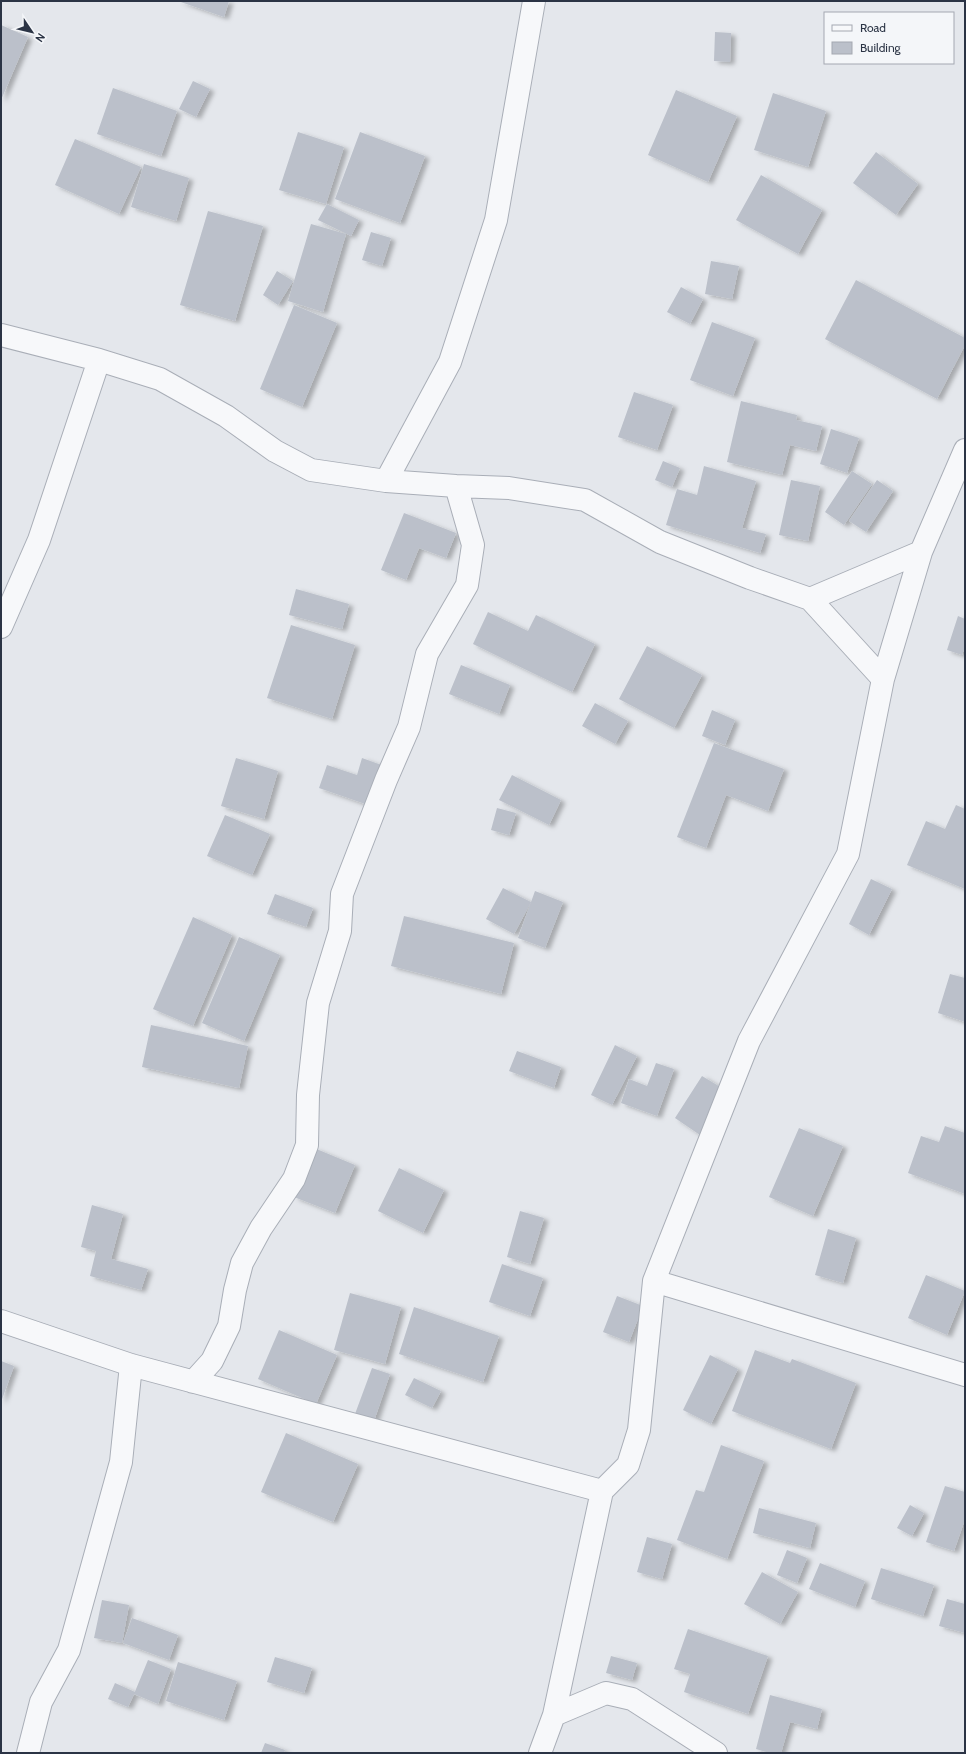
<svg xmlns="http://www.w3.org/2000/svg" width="966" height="1754" font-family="Cabin,sans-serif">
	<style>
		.building { fill: #bbc0ca; filter: url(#shadow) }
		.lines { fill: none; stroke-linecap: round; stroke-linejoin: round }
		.street-casing { stroke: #a9aeb7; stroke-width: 24 }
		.street { stroke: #f7f8fa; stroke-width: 22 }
	</style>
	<defs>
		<filter id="shadow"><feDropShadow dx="4.5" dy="2.5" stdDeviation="2" flood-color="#0004"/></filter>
	</defs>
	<rect width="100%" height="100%" fill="#e4e7ec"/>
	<!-- building -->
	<path class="building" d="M 178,1 L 229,1 L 224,17 Z
		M 1,25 L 28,37 L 1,100 Z
		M 715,32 L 731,33 L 730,62 L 714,61 Z
		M 193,81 L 210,89 L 196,117 L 179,109 Z
		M 113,88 L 177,111 L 161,156 L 97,134 Z
		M 676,90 L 737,116 L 708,182 L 648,155 Z
		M 773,93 L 826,111 L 808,167 L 754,150 Z
		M 298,132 L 344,147 L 326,204 L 279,190 Z
		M 360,132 L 425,156 L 400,223 L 335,199 Z
		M 75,139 L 141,167 L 119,214 L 55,185 Z
		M 876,152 L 918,184 L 896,215 L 853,183 Z
		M 144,164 L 189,178 L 176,221 L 131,207 Z
		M 761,175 L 822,210 L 798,254 L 736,220 Z
		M 327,204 L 359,220 L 351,236 L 318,220 Z
		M 208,211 L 263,226 L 235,321 L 180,305 Z
		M 311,224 L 346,234 L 323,312 L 288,301 Z
		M 371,232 L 391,238 L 382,266 L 362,260 Z
		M 711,261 L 739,266 L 732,299 L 705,294 Z
		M 277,271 L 293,281 L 278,305 L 263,295 Z
		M 856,280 L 965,338 L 965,345 L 937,399 L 825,339 Z
		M 681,287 L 703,299 L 690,324 L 667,312 Z
		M 294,305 L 337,323 L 302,407 L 260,389 Z
		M 712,322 L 755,338 L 733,396 L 690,380 Z
		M 634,392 L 673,405 L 657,450 L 618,437 Z
		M 741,401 L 797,415 L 796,420 L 822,426 L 816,451 L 790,445 L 782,475 L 727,462 Z
		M 831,429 L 859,438 L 847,473 L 820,464 Z
		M 663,461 L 680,468 L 672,487 L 655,480 Z
		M 704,466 L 756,481 L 742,528 L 766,534 L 760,553 L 666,525 L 677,489 L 697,495 Z
		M 852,471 L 872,484 L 844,525 L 825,512 Z
		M 791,480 L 820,486 L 808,541 L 779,535 Z
		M 877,480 L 893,491 L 866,532 L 849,521 Z
		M 404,513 L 456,533 L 446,558 L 419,548 L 406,580 L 381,570 Z
		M 296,589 L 349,604 L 342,629 L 289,615 Z
		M 488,612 L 528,631 L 536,615 L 595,644 L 572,692 L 473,644 Z
		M 958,616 L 965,619 L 965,646 L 962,655 L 947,650 Z
		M 291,625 L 355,645 L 332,719 L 267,698 Z
		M 647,646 L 702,675 L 674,728 L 619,699 Z
		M 461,665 L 510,685 L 499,714 L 449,694 Z
		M 595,703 L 628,721 L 615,744 L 582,726 Z
		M 712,710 L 735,720 L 725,745 L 702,736 Z
		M 714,743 L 784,769 L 768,811 L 726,795 L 706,848 L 677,837 Z
		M 236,758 L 278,771 L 264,819 L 221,806 Z
		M 362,758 L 387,767 L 374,807 L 319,788 L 327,765 L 357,775 Z
		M 512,775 L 561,800 L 549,825 L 499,800 Z
		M 956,805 L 965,809 L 965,889 L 907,865 L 926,821 L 945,829 Z
		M 497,808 L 516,813 L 509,835 L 491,830 Z
		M 225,815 L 270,834 L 252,875 L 207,856 Z
		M 871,879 L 892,889 L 869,935 L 849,924 Z
		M 503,888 L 531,902 L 514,934 L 486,919 Z
		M 535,891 L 563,902 L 545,948 L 518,938 Z
		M 275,894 L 313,908 L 306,927 L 267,914 Z
		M 404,916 L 514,943 L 501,994 L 391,966 Z
		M 193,917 L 232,935 L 193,1026 L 153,1009 Z
		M 239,937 L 280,955 L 244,1041 L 202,1023 Z
		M 950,974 L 965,978 L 965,1022 L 938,1013 Z
		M 151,1025 L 248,1046 L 239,1088 L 142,1067 Z
		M 615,1045 L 637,1056 L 612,1105 L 591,1095 Z
		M 517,1051 L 561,1067 L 554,1088 L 509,1071 Z
		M 656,1063 L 674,1069 L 657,1116 L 621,1103 L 629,1079 L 647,1086 Z
		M 702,1076 L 727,1091 L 700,1135 L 675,1118 Z
		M 945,1126 L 965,1133 L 965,1194 L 908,1173 L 921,1136 L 939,1142 Z
		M 799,1128 L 843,1146 L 813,1216 L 769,1197 Z
		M 314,1148 L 355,1165 L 335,1213 L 294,1197 Z
		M 399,1168 L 444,1190 L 423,1233 L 378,1211 Z
		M 92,1205 L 123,1214 L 111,1259 L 148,1269 L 141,1290 L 90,1276 L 96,1251 L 81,1247 Z
		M 520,1211 L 544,1218 L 530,1264 L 507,1257 Z
		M 828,1229 L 856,1238 L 843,1283 L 815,1275 Z
		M 502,1264 L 543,1278 L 530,1316 L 489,1302 Z
		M 926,1275 L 965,1291 L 947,1335 L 908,1318 Z
		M 350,1293 L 401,1307 L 385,1364 L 334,1350 Z
		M 617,1296 L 643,1306 L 629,1342 L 603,1332 Z
		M 414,1307 L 499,1336 L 483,1382 L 399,1354 Z
		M 279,1330 L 337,1355 L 316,1404 L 258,1379 Z
		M 755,1350 L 790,1363 L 792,1359 L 856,1383 L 831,1449 L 732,1411 Z
		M 710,1355 L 738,1369 L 711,1424 L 683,1410 Z
		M 1,1361 L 14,1366 L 1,1402 Z
		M 372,1368 L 390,1374 L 374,1421 L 355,1414 Z
		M 414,1378 L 441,1391 L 432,1408 L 405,1395 Z
		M 286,1433 L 358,1464 L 333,1522 L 261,1492 Z
		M 721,1445 L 764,1461 L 727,1559 L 677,1540 L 696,1490 L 704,1492 Z
		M 945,1486 L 965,1492 L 965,1519 L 954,1551 L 926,1542 Z
		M 910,1505 L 924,1513 L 912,1536 L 897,1528 Z
		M 759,1508 L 816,1523 L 810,1548 L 753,1533 Z
		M 647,1537 L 672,1544 L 662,1579 L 637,1572 Z
		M 787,1550 L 807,1558 L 797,1583 L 777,1575 Z
		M 820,1563 L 865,1581 L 855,1607 L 809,1589 Z
		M 881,1568 L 934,1585 L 923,1616 L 871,1599 Z
		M 762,1572 L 798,1592 L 780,1624 L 744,1604 Z
		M 947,1599 L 965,1604 L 965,1633 L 939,1626 Z
		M 102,1600 L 129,1605 L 122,1643 L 94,1638 Z
		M 132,1618 L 178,1635 L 169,1660 L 123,1643 Z
		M 688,1629 L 768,1656 L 748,1714 L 684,1692 L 690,1674 L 674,1669 Z
		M 611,1656 L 637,1663 L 632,1680 L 606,1673 Z
		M 275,1657 L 312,1668 L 304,1693 L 267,1682 Z
		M 148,1660 L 171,1669 L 158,1704 L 134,1694 Z
		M 178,1662 L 237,1681 L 224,1720 L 166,1701 Z
		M 115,1683 L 135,1692 L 128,1707 L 108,1699 Z
		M 770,1695 L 822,1709 L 817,1729 L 790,1722 L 781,1753 L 770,1753 L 756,1749 Z
		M 265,1743 L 285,1750 L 284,1753 L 261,1753 Z"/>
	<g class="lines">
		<defs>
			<path id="street" d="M 1,335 L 99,360 L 160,379 L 226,416 L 275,451 L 311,470 L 386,481 L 456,486 L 509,488 L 585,500 L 660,542 L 750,578 L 810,599 L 883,679
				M 386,481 L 450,362 L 496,220 L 534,1
				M 810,599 L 921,552
				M 1,627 L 39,540 L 99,360
				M 654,1281 L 965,1375
				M 1,1321 L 131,1365 L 602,1491
				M 193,1382 L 212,1361 L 229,1326 L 235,1290 L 242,1263 L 261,1228 L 294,1179 L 307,1145 L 308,1095 L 318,1003 L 340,931 L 342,894 L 386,780 L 409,727 L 427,654 L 467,585 L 473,545 L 456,486
				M 554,1715 L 606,1693 L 632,1699 L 716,1753
				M 28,1753 L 41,1702 L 69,1650 L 121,1462 L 131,1365
				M 540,1753 L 554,1715 L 602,1491 L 628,1465 L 639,1430 L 654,1281 L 749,1041 L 848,854 L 883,679 L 921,552 L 965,450"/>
		</defs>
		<!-- street casing -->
		<use href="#street" class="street-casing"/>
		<!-- street -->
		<use href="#street" class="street"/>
	</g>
	<!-- border -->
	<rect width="966" height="1754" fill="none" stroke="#2b3445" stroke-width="4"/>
	<!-- legend -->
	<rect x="824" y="12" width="130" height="52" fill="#f4f6f9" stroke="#a4a8b1"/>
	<rect x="832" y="25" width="20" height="6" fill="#f7f8fa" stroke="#a4a8b1"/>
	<text x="860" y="32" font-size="12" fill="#2b3445">Road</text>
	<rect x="832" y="42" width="20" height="12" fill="#bbc0ca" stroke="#a4a8b1"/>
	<text x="860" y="52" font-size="12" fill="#2b3445">Building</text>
	<!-- north arrow -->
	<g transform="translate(32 32) rotate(125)" stroke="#f4f6f9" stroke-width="3" paint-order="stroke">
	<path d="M0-3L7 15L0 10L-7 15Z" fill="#2b3445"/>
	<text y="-6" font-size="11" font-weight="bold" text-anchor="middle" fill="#2b3445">N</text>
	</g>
</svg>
